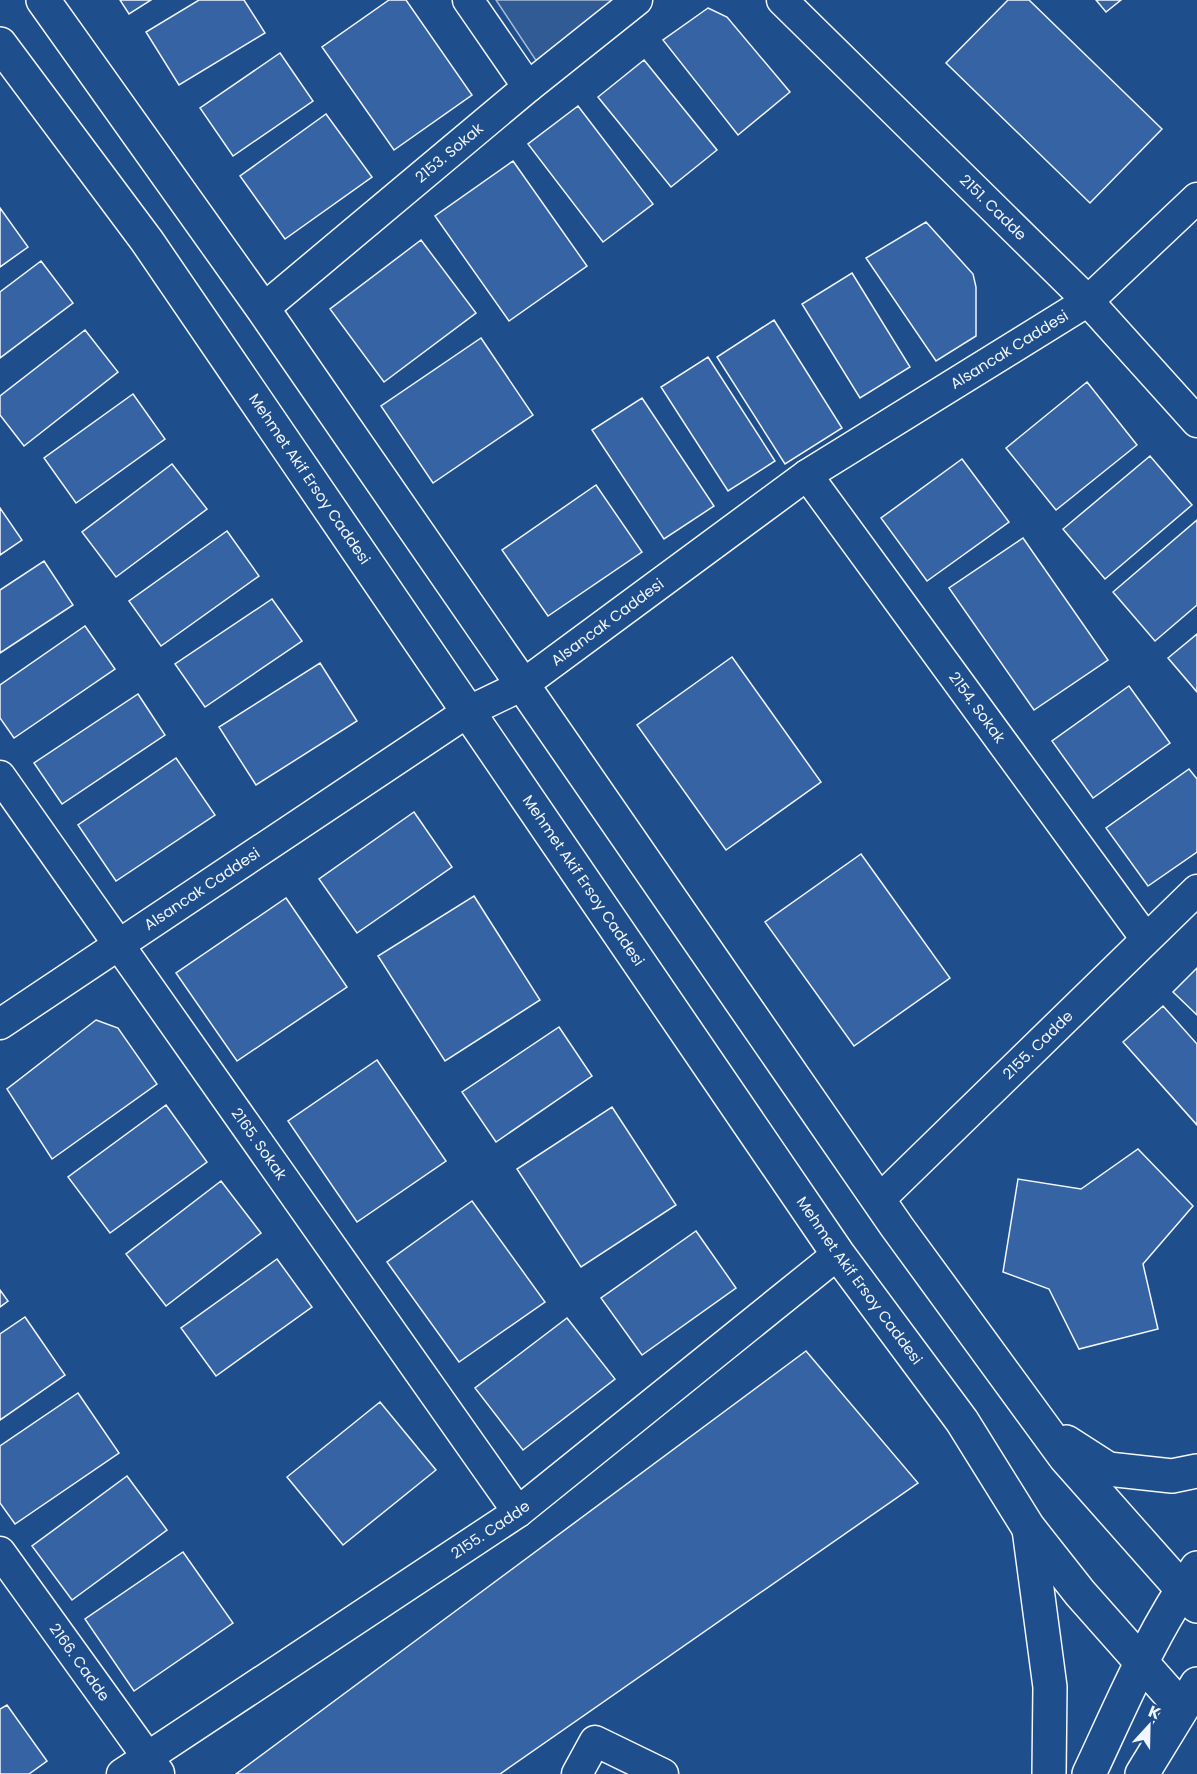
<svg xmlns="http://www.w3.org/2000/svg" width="1197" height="1774" font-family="Poppins,sans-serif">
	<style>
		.built { fill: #305b95; stroke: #a8bbd7; stroke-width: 1.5 }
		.building { fill: #3563a3; stroke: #f2f6ff; stroke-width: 1.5 }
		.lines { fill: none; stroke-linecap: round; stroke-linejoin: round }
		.minor-casing { stroke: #f2f6ff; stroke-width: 33 }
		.tertiary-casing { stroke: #f2f6ff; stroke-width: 36 }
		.primary-casing { stroke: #f2f6ff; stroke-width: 36 }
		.minor { stroke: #1f4e8c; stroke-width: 30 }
		.tertiary { stroke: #1f4e8c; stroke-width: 33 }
		.primary { stroke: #1f4e8c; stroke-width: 33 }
		.labels { text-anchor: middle; stroke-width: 4.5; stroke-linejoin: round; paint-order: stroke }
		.street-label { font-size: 15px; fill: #f2f6ff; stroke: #1f4e8c }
	</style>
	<rect width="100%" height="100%" fill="#1f4e8c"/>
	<!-- built -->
	<path class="built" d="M 496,0 L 614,0 L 537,62 Z"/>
	<!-- building -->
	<path class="building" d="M 120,0 L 151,0 L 129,14 Z
		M 199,0 L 244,0 L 265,33 L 179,85 L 146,32 Z
		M 389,0 L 406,0 L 472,95 L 394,150 L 322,47 Z
		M 1008,0 L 1029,0 L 1162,129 L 1090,203 L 946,63 Z
		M 1096,0 L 1121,0 L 1106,12 Z
		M 708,8 L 727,17 L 790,92 L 738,135 L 663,40 Z
		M 280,53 L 313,101 L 233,156 L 200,108 Z
		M 644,60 L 717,150 L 671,187 L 598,97 Z
		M 578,106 L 653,204 L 603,242 L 528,144 Z
		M 326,114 L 372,177 L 285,239 L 240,176 Z
		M 513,161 L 587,266 L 509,321 L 435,216 Z
		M 0,208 L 28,247 L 0,267 Z
		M 926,222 L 973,274 L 976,287 L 976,336 L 936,361 L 866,258 Z
		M 421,240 L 476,313 L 384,382 L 330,309 Z
		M 41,261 L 73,303 L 0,358 L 0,292 Z
		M 852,273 L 910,367 L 860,398 L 802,304 Z
		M 774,320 L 842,428 L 785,464 L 717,357 Z
		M 85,330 L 118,372 L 24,446 L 0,415 L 0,396 Z
		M 481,338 L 533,415 L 433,483 L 381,406 Z
		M 708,357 L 775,461 L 728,491 L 661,387 Z
		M 1087,382 L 1137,445 L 1056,510 L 1006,448 Z
		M 133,394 L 165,439 L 76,503 L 44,458 Z
		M 642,398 L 714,506 L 664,539 L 592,430 Z
		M 1150,456 L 1192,505 L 1105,579 L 1063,529 Z
		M 962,459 L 1009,522 L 927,581 L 881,518 Z
		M 172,464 L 207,509 L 116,577 L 82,532 Z
		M 596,485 L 642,552 L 548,616 L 502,550 Z
		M 0,508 L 22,540 L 0,555 Z
		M 1197,520 L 1197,605 L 1155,641 L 1113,592 Z
		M 227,531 L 259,576 L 161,646 L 129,601 Z
		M 1023,538 L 1108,660 L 1034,710 L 949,588 Z
		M 44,561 L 73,605 L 0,653 L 0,590 Z
		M 272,599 L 302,641 L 205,707 L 175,664 Z
		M 85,626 L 115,669 L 14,738 L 0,718 L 0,685 Z
		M 1197,634 L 1197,692 L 1168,658 Z
		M 732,657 L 821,782 L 726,850 L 637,725 Z
		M 320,663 L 357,721 L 256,785 L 219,727 Z
		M 1129,686 L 1170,743 L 1093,798 L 1052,741 Z
		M 138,694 L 165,735 L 62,804 L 34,763 Z
		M 176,758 L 215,815 L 116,881 L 78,825 Z
		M 1189,769 L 1197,779 L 1197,852 L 1148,886 L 1106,828 Z
		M 414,812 L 452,867 L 357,933 L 319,879 Z
		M 861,854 L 950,978 L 854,1046 L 765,922 Z
		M 474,896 L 540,1000 L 445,1061 L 378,956 Z
		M 286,898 L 347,987 L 237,1061 L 176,973 Z
		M 1197,968 L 1197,1015 L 1173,992 Z
		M 1163,1006 L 1197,1044 L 1197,1125 L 1123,1042 Z
		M 96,1020 L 118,1028 L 157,1084 L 52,1159 L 7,1089 Z
		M 559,1027 L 592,1076 L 496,1142 L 462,1092 Z
		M 377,1060 L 446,1161 L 357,1222 L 288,1121 Z
		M 166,1105 L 207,1162 L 110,1233 L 68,1177 Z
		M 612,1107 L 676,1205 L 581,1267 L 517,1169 Z
		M 1138,1149 L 1193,1206 L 1143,1264 L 1158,1329 L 1079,1349 L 1049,1289 L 1003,1272 L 1018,1179 L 1081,1189 Z
		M 221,1181 L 261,1233 L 166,1306 L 126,1254 Z
		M 472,1201 L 545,1302 L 459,1362 L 387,1262 Z
		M 696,1231 L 736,1288 L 642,1355 L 601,1298 Z
		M 277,1259 L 312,1307 L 216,1376 L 181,1328 Z
		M 0,1290 L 8,1301 L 0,1307 Z
		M 25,1317 L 65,1375 L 0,1420 L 0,1334 Z
		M 567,1318 L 615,1379 L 523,1450 L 475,1388 Z
		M 806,1351 L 918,1483 L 500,1774 L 236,1774 Z
		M 78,1393 L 119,1453 L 15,1524 L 0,1503 L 0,1446 Z
		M 380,1402 L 436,1470 L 343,1545 L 287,1477 Z
		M 127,1476 L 167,1530 L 72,1600 L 32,1546 Z
		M 183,1552 L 233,1623 L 134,1691 L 85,1619 Z
		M 7,1705 L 47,1761 L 29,1774 L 0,1774 L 0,1709 Z"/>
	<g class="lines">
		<defs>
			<g id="minor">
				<path d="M 468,0 L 528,87"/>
				<path id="s1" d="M 782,0 L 1088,301 L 1197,422"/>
				<path id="s2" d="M 263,309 L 528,87 L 637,0"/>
				<path id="s3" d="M 807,475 L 1146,939"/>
				<path id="s4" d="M 0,776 L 518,1512"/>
				<path id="s5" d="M 0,1024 L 469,711 L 521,686 L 807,475 L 1088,301 L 1197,198"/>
				<path id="s6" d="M 879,1200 L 1197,890"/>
				<path id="s7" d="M 0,1552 L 159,1773"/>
				<path id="s8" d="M 122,1774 L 518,1512 L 838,1254"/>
				<path d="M 577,1774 L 595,1741 L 663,1774"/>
			</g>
			<g id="tertiary">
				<path d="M 43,0 L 263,309 L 897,1227 L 1065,1457 L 1197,1606"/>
				<path id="s9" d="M 0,44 L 147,241 L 838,1254 L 962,1421 L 1028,1527 L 1080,1593 L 1181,1707"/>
				<path d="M 1066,1442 L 1108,1469 L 1172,1476 L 1197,1471"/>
				<path d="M 1029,1529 L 1050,1687 L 1049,1774"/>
			</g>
			<path id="primary" d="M 1089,1774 C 1122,1704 1152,1631 1197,1568
				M 1142,1774 L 1197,1684"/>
		</defs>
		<!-- minor casing -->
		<use href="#minor" class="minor-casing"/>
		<!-- tertiary casing -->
		<use href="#tertiary" class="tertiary-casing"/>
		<!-- primary casing -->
		<use href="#primary" class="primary-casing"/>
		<!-- minor -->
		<use href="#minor" class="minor"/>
		<!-- tertiary -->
		<use href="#tertiary" class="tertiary"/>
		<!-- primary -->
		<use href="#primary" class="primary"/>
	</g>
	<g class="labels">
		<!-- street labels -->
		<g class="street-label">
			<text dy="5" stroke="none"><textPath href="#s2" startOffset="243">2153. Sokak</textPath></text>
			<text dy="5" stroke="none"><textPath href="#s1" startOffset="296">2151. Cadde</textPath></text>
			<text dy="5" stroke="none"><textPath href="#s5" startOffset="1215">Alsancak Caddesi</textPath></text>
			<text dy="5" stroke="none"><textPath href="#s9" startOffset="534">Mehmet Akif Ersoy Caddesi</textPath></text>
			<text dy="5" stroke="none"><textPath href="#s5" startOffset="729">Alsancak Caddesi</textPath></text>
			<text dy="5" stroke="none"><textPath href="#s3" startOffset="288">2154. Sokak</textPath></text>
			<text dy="5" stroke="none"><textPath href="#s9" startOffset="1020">Mehmet Akif Ersoy Caddesi</textPath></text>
			<text dy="5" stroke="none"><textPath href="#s5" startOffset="243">Alsancak Caddesi</textPath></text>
			<text dy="5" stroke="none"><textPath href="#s6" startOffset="222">2155. Cadde</textPath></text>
			<text dy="5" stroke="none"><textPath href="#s4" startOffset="450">2165. Sokak</textPath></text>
			<text dy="5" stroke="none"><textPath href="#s9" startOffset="1506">Mehmet Akif Ersoy Caddesi</textPath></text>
			<text dy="5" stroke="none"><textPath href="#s8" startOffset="442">2155. Cadde</textPath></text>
			<text dy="5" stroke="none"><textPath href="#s7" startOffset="136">2166. Cadde</textPath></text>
		</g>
	</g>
	<!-- north arrow -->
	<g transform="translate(1149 1726) rotate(22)" stroke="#1f4e8c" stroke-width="4.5" paint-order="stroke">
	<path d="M0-4.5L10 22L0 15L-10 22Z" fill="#f2f6ff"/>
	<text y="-9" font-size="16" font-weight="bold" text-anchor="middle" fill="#f2f6ff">K</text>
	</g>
</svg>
